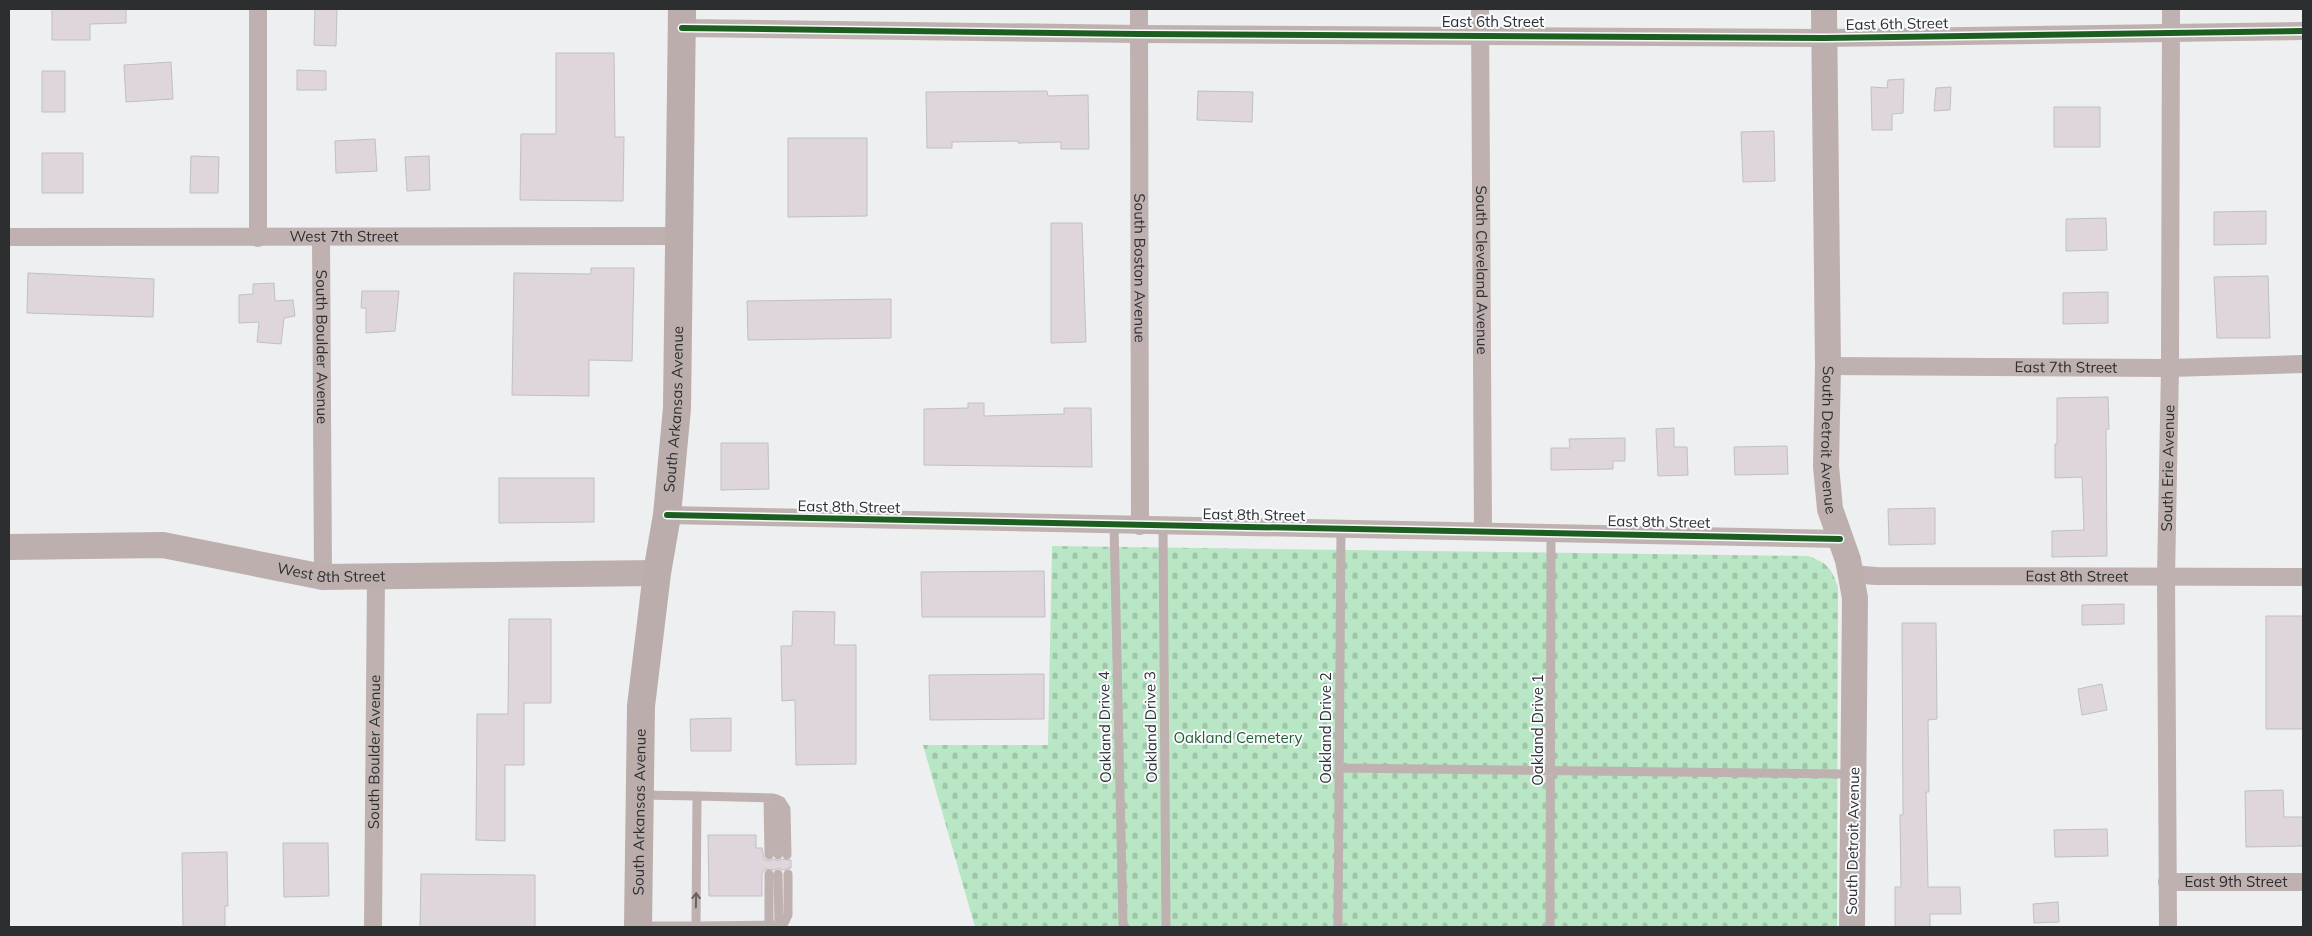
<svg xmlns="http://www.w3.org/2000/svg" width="2312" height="936" font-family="Mulish,sans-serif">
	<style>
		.cemetery { fill: url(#cemetery-stones) }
		.building { fill: #dfd6dd; stroke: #bfc0c1 }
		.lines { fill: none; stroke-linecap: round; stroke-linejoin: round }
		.lane { stroke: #beb1af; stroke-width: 9 }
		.street { stroke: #beb1af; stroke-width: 18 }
		.secondary { stroke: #bdafae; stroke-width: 26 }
		.highway { stroke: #baadab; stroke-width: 28 }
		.cycleway-casing { stroke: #f9fbfe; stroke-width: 9 }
		.cycleway { stroke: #1b5e20; stroke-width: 6 }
		.oneway { stroke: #676263 }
		.labels { text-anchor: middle; stroke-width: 4; stroke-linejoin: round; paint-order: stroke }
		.street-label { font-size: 15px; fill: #2d2e30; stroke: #f9fbfe }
		.park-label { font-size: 15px; fill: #255e34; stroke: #f9fbfe }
	</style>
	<defs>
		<pattern id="cemetery-stones" width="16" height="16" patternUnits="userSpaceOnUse" patternTransform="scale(1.25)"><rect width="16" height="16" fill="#b9e6c4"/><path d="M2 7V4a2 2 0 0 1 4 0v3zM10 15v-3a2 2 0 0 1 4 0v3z" fill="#9fc6a9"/></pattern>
	</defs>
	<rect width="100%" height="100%" fill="#edeff1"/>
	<!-- cemetery -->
	<path class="cemetery" d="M 1052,546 L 1808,556 C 1827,563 1831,567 1838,587 L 1837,927 L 975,927 L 923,745 L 1048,745 Z"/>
	<!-- building -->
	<path class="building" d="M 52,9 L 126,9 L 126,23 L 90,24 L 90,40 L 52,40 Z
		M 315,9 L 337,9 L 336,46 L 314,45 Z
		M 556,53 L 614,53 L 615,137 L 624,137 L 623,201 L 520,200 L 521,134 L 556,134 Z
		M 171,62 L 173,99 L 126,102 L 124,65 Z
		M 297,70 L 326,71 L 326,90 L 297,90 Z
		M 42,71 L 65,71 L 65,112 L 42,112 Z
		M 1904,79 L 1903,113 L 1892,114 L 1892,130 L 1872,130 L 1871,87 L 1887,88 L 1888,80 Z
		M 1951,87 L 1950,110 L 1934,111 L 1936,88 Z
		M 1047,91 L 1048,96 L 1088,95 L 1089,149 L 1061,149 L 1061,142 L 1018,143 L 1018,141 L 952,142 L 952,148 L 927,148 L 926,92 Z
		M 1198,91 L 1253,92 L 1252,122 L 1197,120 Z
		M 2054,107 L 2100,107 L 2100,147 L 2054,147 Z
		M 1774,131 L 1775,181 L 1743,182 L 1741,132 Z
		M 788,138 L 867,138 L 867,216 L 788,217 Z
		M 375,139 L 377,171 L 336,173 L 335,141 Z
		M 42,153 L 83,153 L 83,193 L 42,193 Z
		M 191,156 L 219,157 L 218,193 L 190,193 Z
		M 429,156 L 430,190 L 407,191 L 405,157 Z
		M 2266,211 L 2266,244 L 2214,245 L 2214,212 Z
		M 2106,218 L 2107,250 L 2066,251 L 2066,219 Z
		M 1051,223 L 1082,223 L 1086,342 L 1051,343 Z
		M 591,268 L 634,268 L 632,361 L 589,360 L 589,396 L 512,395 L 514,273 L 591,274 Z
		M 28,273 L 154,279 L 153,317 L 27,313 Z
		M 2268,276 L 2270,338 L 2217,338 L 2214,277 Z
		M 274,283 L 275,301 L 293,300 L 295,316 L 284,318 L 281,344 L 257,342 L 259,322 L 239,323 L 239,295 L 253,294 L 253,284 Z
		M 362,291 L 399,291 L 395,331 L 366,333 L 366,308 L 361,308 Z
		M 2108,292 L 2108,323 L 2063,324 L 2063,293 Z
		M 891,299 L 891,338 L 748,340 L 747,301 Z
		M 2108,397 L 2109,429 L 2106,429 L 2107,556 L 2052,557 L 2052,531 L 2084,530 L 2082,477 L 2055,478 L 2055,444 L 2057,444 L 2057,398 Z
		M 968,403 L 984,403 L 984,416 L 1064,414 L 1064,408 L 1091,408 L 1092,467 L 924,465 L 924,409 L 968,408 Z
		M 1674,428 L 1674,447 L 1687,447 L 1688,475 L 1658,476 L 1656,429 Z
		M 1625,438 L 1625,461 L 1613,461 L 1613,469 L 1551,470 L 1551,448 L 1570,448 L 1569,439 Z
		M 721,443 L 768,443 L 769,489 L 721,490 Z
		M 1787,446 L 1788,474 L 1735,475 L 1734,447 Z
		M 499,478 L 594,478 L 594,522 L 499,523 Z
		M 1935,508 L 1935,544 L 1889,545 L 1888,509 Z
		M 1044,571 L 1045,617 L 922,617 L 921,572 Z
		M 2124,604 L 2124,624 L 2082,625 L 2082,605 Z
		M 793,611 L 835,612 L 834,645 L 856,645 L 856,764 L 796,765 L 795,700 L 782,701 L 781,646 L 792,646 Z
		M 2266,616 L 2303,616 L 2303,729 L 2266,729 Z
		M 509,619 L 551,619 L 551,703 L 524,703 L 524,765 L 505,765 L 505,841 L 476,840 L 477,714 L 508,714 Z
		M 1902,623 L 1936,623 L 1937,719 L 1928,720 L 1929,792 L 1926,792 L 1928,887 L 1960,887 L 1961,914 L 1930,914 L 1930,927 L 1895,927 L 1895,887 L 1901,887 L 1900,815 L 1903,815 Z
		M 1044,674 L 1044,719 L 930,720 L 929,675 Z
		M 2102,684 L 2107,710 L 2082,715 L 2078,689 Z
		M 731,718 L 731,751 L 691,751 L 690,719 Z
		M 2283,790 L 2284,817 L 2303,817 L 2303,846 L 2246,847 L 2245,791 Z
		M 2107,829 L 2108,856 L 2055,857 L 2054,830 Z
		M 708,835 L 756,835 L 756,848 L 762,848 L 764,859 L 769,861 L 773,859 L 778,861 L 782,859 L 791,860 L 791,868 L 783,870 L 778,868 L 774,870 L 765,869 L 762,874 L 762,896 L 709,896 Z
		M 283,843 L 328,843 L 329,896 L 284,897 Z
		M 227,852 L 228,906 L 225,906 L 225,927 L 183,927 L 182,853 Z
		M 421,874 L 535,875 L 535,927 L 420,927 Z
		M 2058,902 L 2059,922 L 2034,923 L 2033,904 Z"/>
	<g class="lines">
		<!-- lane -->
		<path class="lane" d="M 1114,525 L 1123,924 L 1125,927
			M 1163,526 L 1166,927
			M 1339,768 L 1851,774
			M 697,796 L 773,798 L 781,801 L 786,809 L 787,855
			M 768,798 L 769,855
			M 777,799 L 778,855
			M 769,874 L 769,926
			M 778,874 L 779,926
			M 641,926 L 696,926 L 697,796 L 642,795
			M 696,926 L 783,925 L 788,915 L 788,874
			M 1338,927 L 1341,529
			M 1550,927 L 1551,533"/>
		<!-- street -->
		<g class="street">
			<path id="s1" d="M 1139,9 L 1140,526"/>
			<path id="s2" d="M 1480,9 L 1483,531"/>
			<path d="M 682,28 L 1140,34 L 1824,38 L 2303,31"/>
			<path id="s3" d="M 9,237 L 679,236"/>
			<path id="s4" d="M 321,237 L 323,577"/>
			<path d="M 258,238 L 258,9"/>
			<path id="s5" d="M 1828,366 L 2170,368 L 2303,364"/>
			<path d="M 667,515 L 1840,539"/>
			<path id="s6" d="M 1851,574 L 1876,576 L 2303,577"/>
			<path id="s7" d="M 2167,882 L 2303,882"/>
			<path id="s8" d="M 373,927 L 376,577"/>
			<path id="s9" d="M 2168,927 L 2166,577 L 2170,368 L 2171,9"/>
		</g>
		<!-- secondary -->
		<g class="secondary">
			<path id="s10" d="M 1824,9 L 1828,366 L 1826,466 L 1830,509 L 1848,560 L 1855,598 L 1852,927"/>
			<path id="s11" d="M 9,547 L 163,545 L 323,577 L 657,573"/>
		</g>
		<!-- highway -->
		<path class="highway" id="s12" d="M 638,927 L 641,706 L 657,573 L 667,515 L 677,408 L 682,9"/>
		<defs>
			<path id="cycleway" d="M 682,28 L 1140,34 L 1824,38 L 2303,31
				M 667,515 L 1840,539"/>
		</defs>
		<!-- cycleway casing -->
		<use href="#cycleway" class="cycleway-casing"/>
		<!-- cycleway -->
		<use href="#cycleway" class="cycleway"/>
	</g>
	<!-- one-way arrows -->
	<defs><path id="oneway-shaft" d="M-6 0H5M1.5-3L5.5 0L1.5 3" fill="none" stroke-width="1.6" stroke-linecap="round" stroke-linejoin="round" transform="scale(1.25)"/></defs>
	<use class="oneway" href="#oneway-shaft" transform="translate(696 900) rotate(-89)"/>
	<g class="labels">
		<!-- street labels -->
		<g class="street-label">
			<text x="1493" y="27">East 6th Street</text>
			<text transform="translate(1897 24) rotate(-1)" y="5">East 6th Street</text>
			<text dy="5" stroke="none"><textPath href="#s3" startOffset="335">West 7th Street</textPath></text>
			<text dy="5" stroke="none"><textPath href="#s1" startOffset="259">South Boston Avenue</textPath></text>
			<text dy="5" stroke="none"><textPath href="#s2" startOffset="261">South Cleveland Avenue</textPath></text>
			<text dy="5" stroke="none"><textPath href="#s4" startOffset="110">South Boulder Avenue</textPath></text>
			<text dy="5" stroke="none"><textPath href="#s5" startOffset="238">East 7th Street</textPath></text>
			<text dy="5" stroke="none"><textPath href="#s12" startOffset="520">South Arkansas Avenue</textPath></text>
			<text dy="5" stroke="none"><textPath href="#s10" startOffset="431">South Detroit Avenue</textPath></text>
			<text dy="5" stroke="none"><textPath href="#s9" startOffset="459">South Erie Avenue</textPath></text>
			<text transform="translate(849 507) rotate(1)" y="5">East 8th Street</text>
			<text transform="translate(1254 515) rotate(1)" y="5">East 8th Street</text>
			<text transform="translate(1659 522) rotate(1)" y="5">East 8th Street</text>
			<text dy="5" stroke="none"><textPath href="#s11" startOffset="325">West 8th Street</textPath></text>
			<text dy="5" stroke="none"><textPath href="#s6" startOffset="226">East 8th Street</textPath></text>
			<text transform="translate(1105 727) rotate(-91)" y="5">Oakland Drive 4</text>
			<text transform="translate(1151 727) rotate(-91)" y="5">Oakland Drive 3</text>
			<text transform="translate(1326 728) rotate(-90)" y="5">Oakland Drive 2</text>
			<text transform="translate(1538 730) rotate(-90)" y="5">Oakland Drive 1</text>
			<text dy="5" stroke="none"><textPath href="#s8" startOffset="175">South Boulder Avenue</textPath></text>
			<text dy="5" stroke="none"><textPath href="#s12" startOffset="115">South Arkansas Avenue</textPath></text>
			<text transform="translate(1853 841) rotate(-89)" y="5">South Detroit Avenue</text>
			<text dy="5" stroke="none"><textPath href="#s7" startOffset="69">East 9th Street</textPath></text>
		</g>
		<!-- park labels -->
		<g class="park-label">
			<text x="1238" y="743">Oakland Cemetery</text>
		</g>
	</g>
	<!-- border -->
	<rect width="2312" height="936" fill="none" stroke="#2d2e30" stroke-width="20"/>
</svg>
